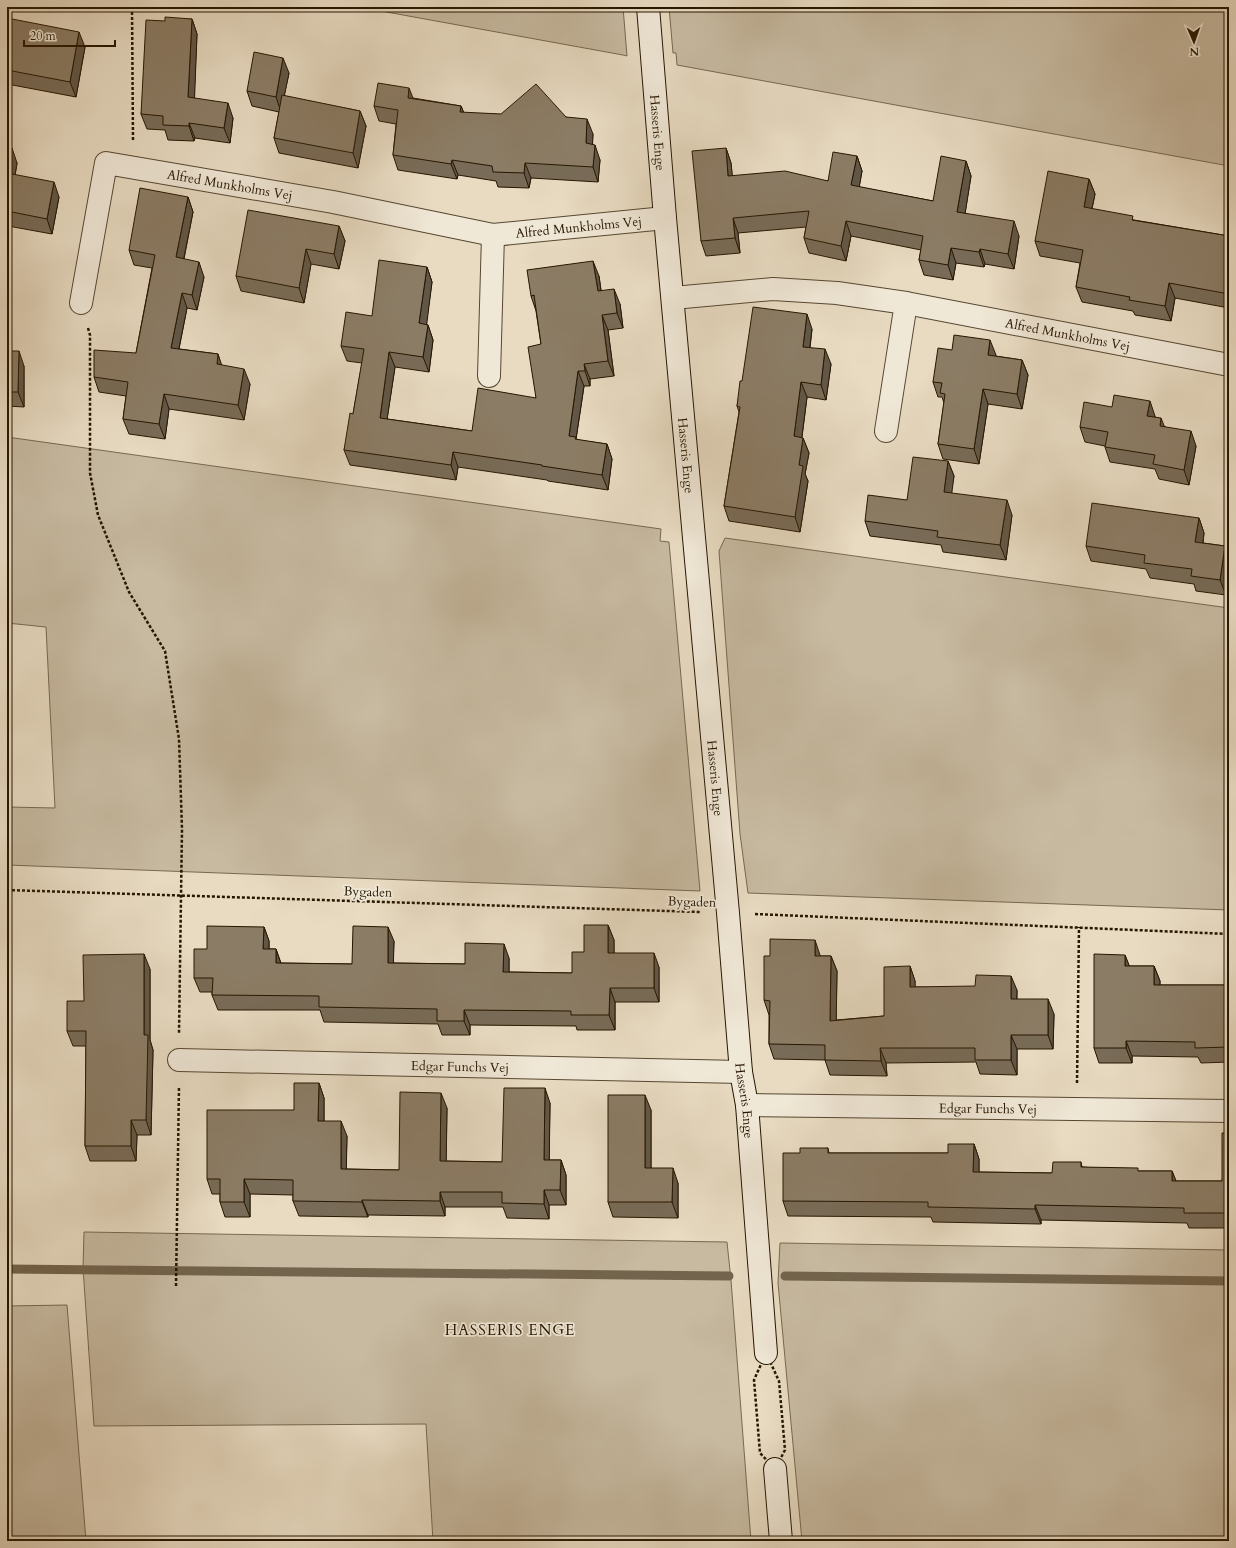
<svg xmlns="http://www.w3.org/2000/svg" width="1236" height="1548" font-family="Cardo,serif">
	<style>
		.green { fill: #c7baa1; stroke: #776851 }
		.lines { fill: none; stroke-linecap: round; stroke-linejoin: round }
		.stream { stroke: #73644d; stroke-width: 9 }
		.street-casing { stroke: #574731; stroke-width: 24 }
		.secondary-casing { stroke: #271601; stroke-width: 24 }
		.path { stroke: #271601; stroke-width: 2.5; stroke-dasharray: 3 2; stroke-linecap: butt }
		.street { stroke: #f0e8d7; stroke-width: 22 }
		.secondary { stroke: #f0e8d7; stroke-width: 22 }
		.wall { fill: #786b57; stroke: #271601 }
		.shaded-wall { fill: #615747; stroke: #271601 }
		.building { fill: #8b7c65; stroke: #271601 }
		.labels { text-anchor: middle; stroke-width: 3.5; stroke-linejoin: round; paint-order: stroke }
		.street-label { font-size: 13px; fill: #271601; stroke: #f0e8d7 }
		.quarter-label { font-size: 15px; letter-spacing: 1px; fill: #271601; stroke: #f0e8d7 }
	</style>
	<rect width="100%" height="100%" fill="#e8dbc2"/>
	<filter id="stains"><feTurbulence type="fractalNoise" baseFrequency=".005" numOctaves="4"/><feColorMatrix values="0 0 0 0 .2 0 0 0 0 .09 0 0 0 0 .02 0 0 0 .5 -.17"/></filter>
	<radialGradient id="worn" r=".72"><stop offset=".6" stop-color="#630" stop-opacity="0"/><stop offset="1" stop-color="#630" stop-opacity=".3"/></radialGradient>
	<!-- green -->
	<path class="green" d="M 359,7 L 623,7 L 627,56 L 623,55 Z
		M 669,7 L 1229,7 L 1229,166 L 677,65 L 676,53 L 673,53 Z
		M 7,437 L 661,529 L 660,541 L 669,542 L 700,891 L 7,865 L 7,807 L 55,808 L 46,627 L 7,623 Z
		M 725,538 L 1229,608 L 1229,910 L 748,893 L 740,834 L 719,551 Z
		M 84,1232 L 727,1242 L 731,1280 L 751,1541 L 433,1541 L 426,1424 L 94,1426 L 83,1268 Z
		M 780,1243 L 1229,1250 L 1229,1541 L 802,1541 L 778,1283 Z
		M 67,1305 L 86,1541 L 7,1541 L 7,1306 Z"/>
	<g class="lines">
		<!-- stream -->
		<path class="stream" d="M 7,1269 L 729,1276
			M 785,1276 L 1229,1281"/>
		<defs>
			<g id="street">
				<path id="s1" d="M 673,298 L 773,289 L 837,293 L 906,303 L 1229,365"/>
				<path id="s2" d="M 81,303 L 106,163 L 333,202 L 493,235 L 665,218"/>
				<path d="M 489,376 L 493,235"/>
				<path d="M 886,431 L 906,303"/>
				<path id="s3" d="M 179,1060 L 741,1072"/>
				<path id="s4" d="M 747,1105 L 1229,1111"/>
			</g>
			<g id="secondary">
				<path id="s5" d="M 648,7 L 665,218 L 728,913 L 741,1072 L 747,1105 L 766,1353"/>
				<path d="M 775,1469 L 781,1541"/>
			</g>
		</defs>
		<!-- street casing -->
		<use href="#street" class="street-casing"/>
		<!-- secondary casing -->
		<use href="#secondary" class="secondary-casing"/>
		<!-- path -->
		<path class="path" d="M 132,7 L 133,141
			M 88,328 L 90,335 L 90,473 L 98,515 L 129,592 L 165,651 L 179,739 L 182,829 L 179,1033
			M 7,890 L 700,912
			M 755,914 L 1229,934
			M 1077,1083 L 1079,927
			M 176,1286 L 179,1086
			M 766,1353 L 779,1381 L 785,1450 L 775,1469 L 760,1453 L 754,1380 Z"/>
		<!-- street -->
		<use href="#street" class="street"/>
		<!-- secondary -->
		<use href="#secondary" class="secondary"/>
	</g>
	<!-- wall -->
	<path class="wall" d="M 7,18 L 85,47 L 76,97 L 7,84 Z
		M 192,19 L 197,34 L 194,98 L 233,118 L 230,143 L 195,138 L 194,141 L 168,140 L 165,130 L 147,129 L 141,114 L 165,21 Z
		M 289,73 L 284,96 L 360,111 L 366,126 L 358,168 L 279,153 L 274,138 L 279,112 L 252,106 L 247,91 Z
		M 413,98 L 461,106 L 464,113 L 566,117 L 593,134 L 592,145 L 600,160 L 598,182 L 531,178 L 529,188 L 498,187 L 496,181 L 458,175 L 457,179 L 398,170 L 393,155 L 396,124 L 379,121 L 374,106 Z
		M 7,147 L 17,163 L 15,175 L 59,197 L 52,234 L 8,226 L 7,228 Z
		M 726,148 L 731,163 L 732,176 L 828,181 L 857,156 L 862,171 L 859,187 L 933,201 L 966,161 L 971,176 L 965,213 L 1019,236 L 1014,269 L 985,264 L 984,267 L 956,263 L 953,280 L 924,275 L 919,260 L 921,250 L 851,236 L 846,261 L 809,253 L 804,238 L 806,227 L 738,233 L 740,253 L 706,256 L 701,241 Z
		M 1089,179 L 1095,194 L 1092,209 L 1134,220 L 1229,236 L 1229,308 L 1175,298 L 1171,321 L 1135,315 L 1133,311 L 1082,302 L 1076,287 L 1080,263 L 1040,256 L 1035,241 Z
		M 188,197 L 193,212 L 184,259 L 204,277 L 197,310 L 187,308 L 179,349 L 218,354 L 221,365 L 250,384 L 244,420 L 169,409 L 165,439 L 129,434 L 123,419 L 126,396 L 99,392 L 94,377 L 136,353 L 152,268 L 134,265 L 129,250 Z
		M 339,226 L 345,241 L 339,269 L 311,264 L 304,303 L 241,291 L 236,276 Z
		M 427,267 L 432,282 L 426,324 L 428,325 L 433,340 L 429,372 L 395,367 L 387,419 L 472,431 L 536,398 L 541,344 L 536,311 L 531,296 L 599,276 L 601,290 L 620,304 L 623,328 L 608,330 L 614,376 L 590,379 L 590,386 L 584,386 L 576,439 L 577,440 L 607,444 L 612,459 L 608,490 L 548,481 L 547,480 L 458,467 L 456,480 L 350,465 L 344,450 L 353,414 L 362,363 L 347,361 L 341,346 L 372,316 Z
		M 812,329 L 810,348 L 831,364 L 826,400 L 807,397 L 802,437 L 803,438 L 809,453 L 805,474 L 808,481 L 800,532 L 729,521 L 724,506 L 739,412 L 737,406 L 742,381 Z
		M 952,350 L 996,355 L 995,356 L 1022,360 L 1028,375 L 1022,409 L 988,404 L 979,464 L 943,459 L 938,444 L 944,403 L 942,397 L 938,397 L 933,382 Z
		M 7,351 L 24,366 L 24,407 L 7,406 Z
		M 1155,416 L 1155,417 L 1164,426 L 1196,446 L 1189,485 L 1159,479 L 1155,469 L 1110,462 L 1105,447 L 1105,446 L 1085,442 L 1080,427 Z
		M 948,461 L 954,476 L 951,493 L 1012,515 L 1006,560 L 943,552 L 941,545 L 870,536 L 865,521 L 907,500 Z
		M 1199,518 L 1204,533 L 1203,543 L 1225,546 L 1229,556 L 1229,573 L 1226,595 L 1196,591 L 1194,584 L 1150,578 L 1146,569 L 1091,561 L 1086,546 Z
		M 608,925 L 614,940 L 614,953 L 659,967 L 659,1002 L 615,1002 L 615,1030 L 577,1030 L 576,1026 L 470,1025 L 470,1035 L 442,1035 L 438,1024 L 324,1022 L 320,1010 L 218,1010 L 212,995 L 212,992 L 200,992 L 194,978 L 207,949 L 264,927 L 269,941 L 269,949 L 276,949 L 281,963 L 352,964 L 394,941 L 393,963 L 465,964 L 509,958 L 509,972 L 572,973 L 584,952 Z
		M 820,955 L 820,956 L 831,956 L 837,971 L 836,1020 L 884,1016 L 910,966 L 915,981 L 915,987 L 1017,990 L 1017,999 L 1054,1014 L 1053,1049 L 1017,1049 L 1017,1075 L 980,1074 L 976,1062 L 886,1063 L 887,1076 L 830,1075 L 825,1060 L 774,1059 L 769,1044 L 769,1015 L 764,1000 Z
		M 1125,955 L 1129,966 L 1154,966 L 1160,981 L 1160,985 L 1229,985 L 1229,1062 L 1201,1063 L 1198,1057 L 1132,1056 L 1132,1063 L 1099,1063 L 1094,1048 Z
		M 150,969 L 150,1040 L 153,1050 L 151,1135 L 137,1135 L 136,1161 L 90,1161 L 85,1146 L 86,1046 L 73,1046 L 67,1031 L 84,1001 Z
		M 319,1083 L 324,1098 L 324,1121 L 347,1136 L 346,1169 L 399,1170 L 447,1108 L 446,1161 L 502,1162 L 550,1103 L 549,1160 L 561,1160 L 566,1175 L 566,1205 L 549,1205 L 549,1219 L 507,1218 L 503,1207 L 445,1207 L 445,1216 L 368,1215 L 368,1217 L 299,1216 L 293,1201 L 293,1195 L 250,1194 L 250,1217 L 225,1217 L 220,1202 L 220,1194 L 212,1194 L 207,1179 L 294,1110 Z
		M 651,1110 L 651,1168 L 678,1183 L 678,1218 L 613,1217 L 608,1202 Z
		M 1229,1133 L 1229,1228 L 1189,1228 L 1187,1223 L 1041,1220 L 1041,1224 L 933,1222 L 931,1217 L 788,1216 L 783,1201 L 800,1153 L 828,1148 L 829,1153 L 948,1153 L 974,1144 L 979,1159 L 979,1172 L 1052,1173 L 1081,1162 L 1082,1167 L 1139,1171 L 1172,1171 L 1176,1181 L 1222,1181 Z"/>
	<!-- shaded-wall -->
	<path class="shaded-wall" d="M 192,19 L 197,34 L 194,112 L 188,97 Z
		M 79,32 L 85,47 L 76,97 L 70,82 Z
		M 283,58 L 289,73 L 281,112 L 276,97 Z
		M 409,88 L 415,103 L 408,98 Z
		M 228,103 L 233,118 L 230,143 L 224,128 Z
		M 461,106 L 467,121 L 460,112 Z
		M 360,111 L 366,126 L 358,168 L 353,153 Z
		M 587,119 L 593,134 L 592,158 L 586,143 Z
		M 189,123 L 195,138 L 194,141 L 189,126 Z
		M 595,145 L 600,160 L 598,182 L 593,167 Z
		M 12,148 L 17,163 L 13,188 L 7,173 Z
		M 726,148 L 731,163 L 734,191 L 728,176 Z
		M 857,156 L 862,171 L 857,200 L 851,185 Z
		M 452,160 L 458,175 L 457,179 L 451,164 Z
		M 966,161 L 971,176 L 963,227 L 957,212 Z
		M 525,163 L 531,178 L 529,188 L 524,173 Z
		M 1089,179 L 1095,194 L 1089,222 L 1084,207 Z
		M 54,182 L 59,197 L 52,234 L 47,219 Z
		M 188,197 L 193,212 L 181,272 L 176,257 Z
		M 733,218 L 738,233 L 740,253 L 735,238 Z
		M 846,221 L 851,236 L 846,261 L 841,246 Z
		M 1014,221 L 1019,236 L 1014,269 L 1008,254 Z
		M 339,226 L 345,241 L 339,269 L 334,254 Z
		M 951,248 L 956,263 L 953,280 L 948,265 Z
		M 306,249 L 311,264 L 304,303 L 299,288 Z
		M 980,249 L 985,264 L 984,267 L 979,252 Z
		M 593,261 L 599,276 L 603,306 L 598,291 Z
		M 199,262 L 204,277 L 197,310 L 192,295 Z
		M 427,267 L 432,282 L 425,338 L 419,323 Z
		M 1169,283 L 1175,298 L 1171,321 L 1165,306 Z
		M 614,289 L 620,304 L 623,328 L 617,313 Z
		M 182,293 L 187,308 L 176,363 L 171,348 Z
		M 807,314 L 812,329 L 808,362 L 803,347 Z
		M 602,315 L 608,330 L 614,376 L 608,361 Z
		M 428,325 L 433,340 L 429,372 L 423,357 Z
		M 990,340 L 996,355 L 993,370 L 988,355 Z
		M 825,349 L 831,364 L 826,400 L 821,385 Z
		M 19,351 L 24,366 L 24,407 L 18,392 Z
		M 389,352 L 395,367 L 385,433 L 380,418 Z
		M 218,354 L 223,369 L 217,364 Z
		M 1022,360 L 1028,375 L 1022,409 L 1017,394 Z
		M 584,364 L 590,379 L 590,386 L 585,371 Z
		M 244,369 L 250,384 L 244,420 L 238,405 Z
		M 578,371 L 584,386 L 576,439 L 581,452 L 569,436 Z
		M 801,382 L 807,397 L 800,451 L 794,436 Z
		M 983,389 L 988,404 L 979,464 L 974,449 Z
		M 164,394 L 169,409 L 165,439 L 159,424 Z
		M 1150,401 L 1155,416 L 1153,431 L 1147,416 Z
		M 1161,418 L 1167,433 L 1160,426 Z
		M 1191,431 L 1196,446 L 1189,485 L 1184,470 Z
		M 803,438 L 809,453 L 805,474 L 808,481 L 800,532 L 795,517 L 799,465 Z
		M 607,444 L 612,459 L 608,490 L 602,475 Z
		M 453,452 L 458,467 L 456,480 L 451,465 Z
		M 948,461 L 954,476 L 950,507 L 944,492 Z
		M 1007,500 L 1012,515 L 1006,560 L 1000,545 Z
		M 1199,518 L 1204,533 L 1201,557 L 1195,542 Z
		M 1225,546 L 1229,556 L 1229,573 L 1226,595 L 1220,580 Z
		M 608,925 L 614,940 L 614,967 L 608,953 Z
		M 264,927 L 269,941 L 269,964 L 263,949 Z
		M 388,927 L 394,941 L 393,978 L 388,963 Z
		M 815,940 L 820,955 L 820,971 L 815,956 Z
		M 504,944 L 509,958 L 509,987 L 503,972 Z
		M 276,949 L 281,964 L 276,963 Z
		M 654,953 L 659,967 L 659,1002 L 654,988 Z
		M 144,954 L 150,969 L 150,1040 L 153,1050 L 151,1135 L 146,1120 L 144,1035 Z
		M 1125,955 L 1131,970 L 1125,966 Z
		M 831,956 L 837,971 L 836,1035 L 830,1021 Z
		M 910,966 L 915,981 L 915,1001 L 910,987 Z
		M 1154,966 L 1160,981 L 1159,1000 L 1154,985 Z
		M 1011,976 L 1017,990 L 1016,1014 L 1011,999 Z
		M 610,988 L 615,1002 L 615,1030 L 609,1015 Z
		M 1048,999 L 1054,1014 L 1053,1049 L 1048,1035 Z
		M 464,1010 L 470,1025 L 470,1035 L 464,1021 Z
		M 1011,1035 L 1017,1049 L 1017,1075 L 1011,1060 Z
		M 1126,1041 L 1132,1056 L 1132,1063 L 1126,1048 Z
		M 880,1048 L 886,1063 L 887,1076 L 881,1061 Z
		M 319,1083 L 324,1098 L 324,1136 L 318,1121 Z
		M 545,1088 L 550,1103 L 549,1175 L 544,1160 Z
		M 441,1093 L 447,1108 L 446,1176 L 440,1161 Z
		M 645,1095 L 651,1110 L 651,1183 L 645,1168 Z
		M 131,1120 L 137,1135 L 136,1161 L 131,1146 Z
		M 341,1121 L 347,1136 L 346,1184 L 341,1169 Z
		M 974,1144 L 979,1159 L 979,1187 L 973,1172 Z
		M 561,1160 L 566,1175 L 566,1205 L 560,1190 Z
		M 673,1168 L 678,1183 L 678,1218 L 672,1202 Z
		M 1172,1171 L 1178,1186 L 1172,1181 Z
		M 244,1179 L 250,1194 L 250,1217 L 244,1202 Z
		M 544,1190 L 549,1205 L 549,1219 L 544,1204 Z
		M 440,1192 L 445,1207 L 445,1216 L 440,1201 Z
		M 362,1200 L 368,1215 L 368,1217 L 362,1202 Z
		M 1035,1205 L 1041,1220 L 1041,1224 L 1035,1209 Z"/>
	<!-- building -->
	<path class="building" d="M 165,17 L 192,19 L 188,97 L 228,103 L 224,128 L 189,123 L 189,126 L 163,125 L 163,116 L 141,114 L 146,20 L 165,21 Z
		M 7,18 L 79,32 L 70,82 L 7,70 Z
		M 254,52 L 283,58 L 276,97 L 247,91 Z
		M 378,83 L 409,88 L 408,98 L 461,106 L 460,112 L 501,114 L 536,84 L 566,117 L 587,119 L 586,143 L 595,145 L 593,167 L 525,163 L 524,173 L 493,172 L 492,166 L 452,160 L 451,164 L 393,155 L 398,110 L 374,106 Z
		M 282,95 L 360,111 L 353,153 L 274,138 Z
		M 7,147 L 12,148 L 7,173 L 54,182 L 47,219 L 7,211 Z
		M 726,148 L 728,176 L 785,171 L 828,181 L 833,152 L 857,156 L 851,185 L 933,201 L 941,156 L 966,161 L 957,212 L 1014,221 L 1008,254 L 980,249 L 979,252 L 951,248 L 948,265 L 919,260 L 923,236 L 846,221 L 841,246 L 804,238 L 809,211 L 733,218 L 735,238 L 701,241 L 692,151 Z
		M 1048,171 L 1089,179 L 1084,207 L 1133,216 L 1132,220 L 1229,236 L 1229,294 L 1169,283 L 1165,306 L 1129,300 L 1130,297 L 1076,287 L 1083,250 L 1035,241 Z
		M 140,188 L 188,197 L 176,257 L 199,262 L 192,295 L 182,293 L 171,348 L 218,354 L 217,364 L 244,369 L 238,405 L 164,394 L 159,424 L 123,419 L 128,382 L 94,377 L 94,350 L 136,353 L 155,255 L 129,250 Z
		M 248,210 L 339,226 L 334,254 L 306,249 L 299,288 L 236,276 Z
		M 379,260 L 427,267 L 419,323 L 428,325 L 423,357 L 389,352 L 380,418 L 472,431 L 478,388 L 536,398 L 528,347 L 541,344 L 534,295 L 531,296 L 527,270 L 593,261 L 598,291 L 614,289 L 617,313 L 602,315 L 608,361 L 584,364 L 585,371 L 578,371 L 569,436 L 576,437 L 575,439 L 607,444 L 602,475 L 542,466 L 542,465 L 453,452 L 451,465 L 344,450 L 350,413 L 353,414 L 364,349 L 341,346 L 346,312 L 372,316 Z
		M 753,307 L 807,314 L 803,347 L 825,349 L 821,385 L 801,382 L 794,436 L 803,438 L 799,465 L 803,466 L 795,517 L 724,506 L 740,407 L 737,406 L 740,381 L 742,381 Z
		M 954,335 L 990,340 L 988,355 L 1022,360 L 1017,394 L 983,389 L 974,449 L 938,444 L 945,394 L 940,393 L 942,383 L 933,382 L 938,348 L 952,350 Z
		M 7,351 L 19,351 L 18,392 L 7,392 Z
		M 1114,395 L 1150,401 L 1147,416 L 1161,418 L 1160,426 L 1191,431 L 1184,470 L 1153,464 L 1155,455 L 1105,447 L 1108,432 L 1080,427 L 1084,402 L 1112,407 Z
		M 913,457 L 948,461 L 944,492 L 1007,500 L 1000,545 L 937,537 L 938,531 L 865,521 L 868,495 L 907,500 Z
		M 1092,503 L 1199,518 L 1195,542 L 1225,546 L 1220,580 L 1191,576 L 1192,569 L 1144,563 L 1145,555 L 1086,546 Z
		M 584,925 L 608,925 L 608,953 L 654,953 L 654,988 L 610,988 L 609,1015 L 571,1015 L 571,1011 L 464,1010 L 464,1021 L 437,1021 L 437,1009 L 319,1007 L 319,996 L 212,995 L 213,978 L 194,978 L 194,949 L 207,949 L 207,926 L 264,927 L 263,949 L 276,949 L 276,963 L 352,964 L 353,926 L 388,927 L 388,963 L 465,964 L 465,943 L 504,944 L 503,972 L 572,973 L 572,952 L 584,952 Z
		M 770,939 L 815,940 L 815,956 L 831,956 L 830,1021 L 884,1016 L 884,967 L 910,966 L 910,987 L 975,986 L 976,975 L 1011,976 L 1011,999 L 1048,999 L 1048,1035 L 1011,1035 L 1011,1060 L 975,1060 L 975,1048 L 880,1048 L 881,1061 L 825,1060 L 825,1045 L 769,1044 L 770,1001 L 764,1000 L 764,956 L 770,956 Z
		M 144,954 L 144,1035 L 148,1035 L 146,1120 L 131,1120 L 131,1146 L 85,1146 L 86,1031 L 67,1031 L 67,1001 L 84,1001 L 83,955 Z
		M 1094,954 L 1125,955 L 1125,966 L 1154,966 L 1154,985 L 1229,985 L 1229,1047 L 1195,1048 L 1195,1042 L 1126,1041 L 1126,1048 L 1094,1048 Z
		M 294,1083 L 319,1083 L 318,1121 L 341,1121 L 341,1169 L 399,1170 L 400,1092 L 441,1093 L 440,1161 L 502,1162 L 504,1088 L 545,1088 L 544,1160 L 561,1160 L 560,1190 L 544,1190 L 544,1204 L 502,1203 L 502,1192 L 440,1192 L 440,1201 L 362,1200 L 362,1202 L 293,1201 L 293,1180 L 244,1179 L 244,1202 L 220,1202 L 220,1179 L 207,1179 L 207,1110 L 294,1110 Z
		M 608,1095 L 645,1095 L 645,1168 L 673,1168 L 672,1202 L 608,1202 Z
		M 1222,1133 L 1229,1133 L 1229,1213 L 1184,1213 L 1184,1208 L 1035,1205 L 1035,1209 L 928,1207 L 928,1202 L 783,1201 L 783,1153 L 800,1153 L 800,1148 L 828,1148 L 828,1153 L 948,1153 L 948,1144 L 974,1144 L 973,1172 L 1052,1173 L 1053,1162 L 1081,1162 L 1081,1167 L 1138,1168 L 1138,1171 L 1172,1171 L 1172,1181 L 1222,1181 Z"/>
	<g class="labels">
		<!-- street labels -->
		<g class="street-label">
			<text dy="5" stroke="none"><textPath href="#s5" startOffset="126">Hasseris Enge</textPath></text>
			<text dy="5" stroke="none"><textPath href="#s2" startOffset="268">Alfred Munkholms Vej</textPath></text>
			<text dy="5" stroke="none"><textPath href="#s2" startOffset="622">Alfred Munkholms Vej</textPath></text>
			<text dy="5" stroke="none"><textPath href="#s1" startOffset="399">Alfred Munkholms Vej</textPath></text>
			<text dy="5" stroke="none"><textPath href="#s5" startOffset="450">Hasseris Enge</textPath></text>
			<text dy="5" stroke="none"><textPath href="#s5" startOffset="774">Hasseris Enge</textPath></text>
			<text transform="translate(368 891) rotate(2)" y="5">Bygaden</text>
			<text transform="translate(692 901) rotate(2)" y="5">Bygaden</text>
			<text dy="5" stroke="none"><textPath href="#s3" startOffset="281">Edgar Funchs Vej</textPath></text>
			<text dy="5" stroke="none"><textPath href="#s5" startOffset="1098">Hasseris Enge</textPath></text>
			<text dy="5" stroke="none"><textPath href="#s4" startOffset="241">Edgar Funchs Vej</textPath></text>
		</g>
		<!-- quarter labels -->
		<g class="quarter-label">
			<text x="510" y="1335">HASSERIS ENGE</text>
		</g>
	</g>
	<!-- margin -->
	<rect width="1236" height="1548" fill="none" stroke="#e8dbc2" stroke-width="24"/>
	<rect x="8" y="8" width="1220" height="1532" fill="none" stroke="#271601" stroke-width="2"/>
	<rect x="12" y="12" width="1212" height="1524" fill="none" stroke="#271601"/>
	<!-- north arrow -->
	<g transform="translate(1194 42) rotate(178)" stroke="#f0e8d7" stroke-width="3" paint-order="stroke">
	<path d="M0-3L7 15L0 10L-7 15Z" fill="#271601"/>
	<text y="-6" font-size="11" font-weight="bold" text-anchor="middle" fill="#271601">N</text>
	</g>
	<!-- scale -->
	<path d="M24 40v6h91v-6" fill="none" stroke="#271601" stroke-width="2"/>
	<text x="30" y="40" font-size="12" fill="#271601" stroke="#f0e8d7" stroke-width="3" paint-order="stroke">20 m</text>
	<rect width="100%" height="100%" filter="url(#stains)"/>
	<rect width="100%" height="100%" fill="url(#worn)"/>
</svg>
